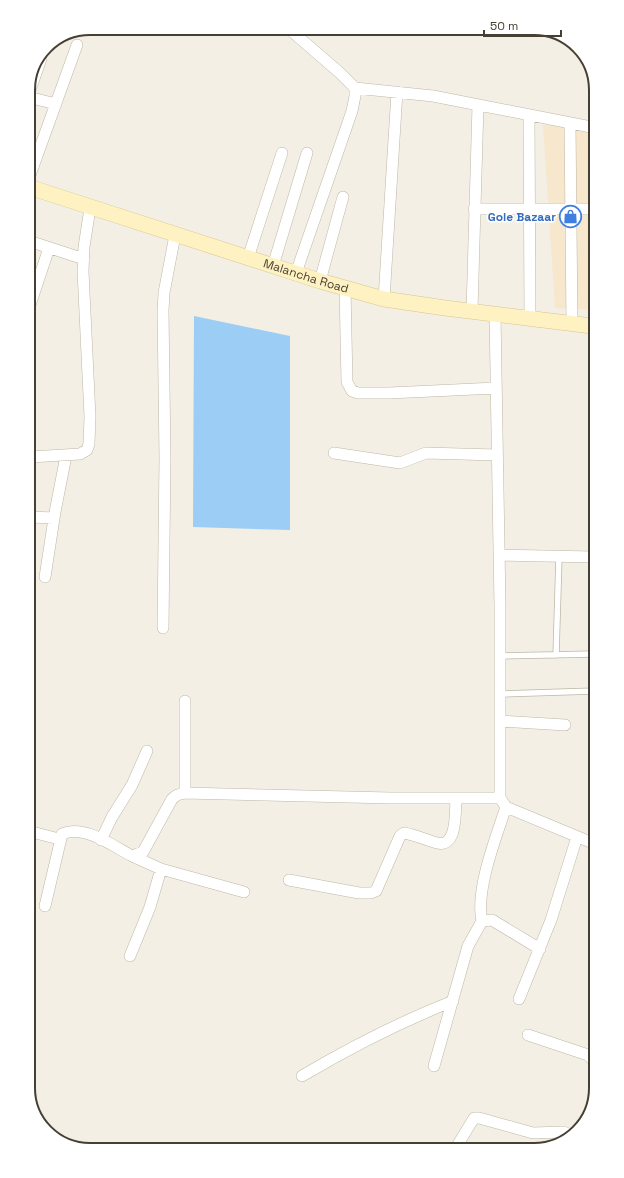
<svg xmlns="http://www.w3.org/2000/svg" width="624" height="1178" font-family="'Space Grotesk',sans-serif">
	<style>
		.commercial { fill: #f7e7cd }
		.water { fill: #9bcdf5 }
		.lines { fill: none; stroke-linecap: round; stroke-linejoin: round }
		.lane-casing { stroke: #bfb7a6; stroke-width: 7 }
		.street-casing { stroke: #bfb7a6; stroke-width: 12 }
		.secondary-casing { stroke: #d6c690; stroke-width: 16 }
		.lane { stroke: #fff; stroke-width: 5.5 }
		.street { stroke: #fff; stroke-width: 11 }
		.secondary { stroke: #fff2c2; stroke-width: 15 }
		.labels { text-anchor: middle; stroke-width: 3; stroke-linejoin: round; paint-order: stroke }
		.shop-label { font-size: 12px; font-weight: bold; fill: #366cbe; stroke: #fff; text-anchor: end }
		.street-label { font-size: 12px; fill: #463f33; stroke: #fff }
		.rim { fill: none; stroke: #463f33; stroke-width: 2 }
	</style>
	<rect width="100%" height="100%" fill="#f3efe4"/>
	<!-- commercial -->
	<path class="commercial" d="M 543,125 L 591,126 L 592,310 L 555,308 Z"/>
	<!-- water -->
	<path class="water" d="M 194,316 L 290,336 L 290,530 L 193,527 Z"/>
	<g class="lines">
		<defs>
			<path id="lane" d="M 556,655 L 559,557
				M 500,656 L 594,654
				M 500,694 L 594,691"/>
			<path id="street" d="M 288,28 L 340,73 L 355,88 L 355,96 L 352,111 L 296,273
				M 355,88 L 433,96 L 591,127
				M 28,96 L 41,59
				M 28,97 L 56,104
				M 529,115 L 530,319
				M 570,123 L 572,324
				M 29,178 L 77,45
				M 474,209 L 592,209
				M 29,241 L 84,259
				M 248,258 L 282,153
				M 273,266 L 307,153
				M 320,281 L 343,197
				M 345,288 L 347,382 L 352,391 L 358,393 L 389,393 L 496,388
				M 384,299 L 397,92
				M 29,308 L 49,248
				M 472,311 L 478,105
				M 495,314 L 500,606 L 500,798 L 506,807 L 595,844
				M 334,453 L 400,463 L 426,453 L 496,455
				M 30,457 L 80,454 L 87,450 L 89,444 L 90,417 L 83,271 L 84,247 L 90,208
				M 30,517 L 54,518
				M 499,555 L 593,557
				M 45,577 L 55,512 L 66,456
				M 163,628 L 165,458 L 163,311 L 164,293 L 175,235
				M 185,701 L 185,793
				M 500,721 L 565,725
				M 32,832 L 59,839
				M 101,840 L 112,817 L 132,785 L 147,751
				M 132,856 L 161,869 L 244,892
				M 289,880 L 359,893 L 371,893 L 376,891 L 400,836 L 404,833 C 416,835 426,840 437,843 C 458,848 455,811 456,798
				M 45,906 L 62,834 C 84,824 113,846 132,856 L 143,852 L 172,799 L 177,795 L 185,793 L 391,798 L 500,798
				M 482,921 C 475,891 496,837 506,807
				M 130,956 L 150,907 L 161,869
				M 519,999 L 551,920 L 577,837
				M 528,1035 L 588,1055 L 594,1061 L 596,1075
				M 434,1066 L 468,946 L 482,921 L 492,920 L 540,949
				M 302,1076 C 351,1047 400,1022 453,1001
				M 457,1146 L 474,1118 L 479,1118 L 533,1133 L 563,1132 L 571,1135"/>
			<g id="secondary">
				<path id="s1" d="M 29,187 L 320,281 L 384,299 L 445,308 L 592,326"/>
			</g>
		</defs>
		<!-- lane casing -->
		<use href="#lane" class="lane-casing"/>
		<!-- street casing -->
		<use href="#street" class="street-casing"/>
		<!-- secondary casing -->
		<use href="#secondary" class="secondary-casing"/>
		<!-- lane -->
		<use href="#lane" class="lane"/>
		<!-- street -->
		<use href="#street" class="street"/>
		<!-- secondary -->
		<use href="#secondary" class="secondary"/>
	</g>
	<!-- icons -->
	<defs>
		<symbol id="shop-ring" viewBox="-11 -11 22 22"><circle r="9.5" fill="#fff" stroke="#3f7fe0" stroke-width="1.5"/><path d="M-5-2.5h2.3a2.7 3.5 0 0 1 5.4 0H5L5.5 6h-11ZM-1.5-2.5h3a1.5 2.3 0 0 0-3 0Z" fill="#3f7fe0"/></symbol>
	</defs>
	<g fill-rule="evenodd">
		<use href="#shop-ring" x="558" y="204" width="25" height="25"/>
	</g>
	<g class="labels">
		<!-- shop labels -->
		<g class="shop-label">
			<text x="556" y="221">Gole Bazaar</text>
		</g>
		<!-- street labels -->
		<g class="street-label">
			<text dy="4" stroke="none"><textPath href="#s1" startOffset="291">Malancha Road</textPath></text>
		</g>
	</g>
	<!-- crop -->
	<path d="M0 0H624V1178H0ZM90 35H534A55 55 0 0 1 589 90V1088A55 55 0 0 1 534 1143H90A55 55 0 0 1 35 1088V90A55 55 0 0 1 90 35Z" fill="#fff" fill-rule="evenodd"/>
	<path class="rim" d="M90 35H534A55 55 0 0 1 589 90V1088A55 55 0 0 1 534 1143H90A55 55 0 0 1 35 1088V90A55 55 0 0 1 90 35Z"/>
	<!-- scale -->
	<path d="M484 30v6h77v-6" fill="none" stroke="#463f33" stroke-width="2"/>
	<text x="490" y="30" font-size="12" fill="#463f33" stroke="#ffffff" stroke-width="3" paint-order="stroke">50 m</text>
</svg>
